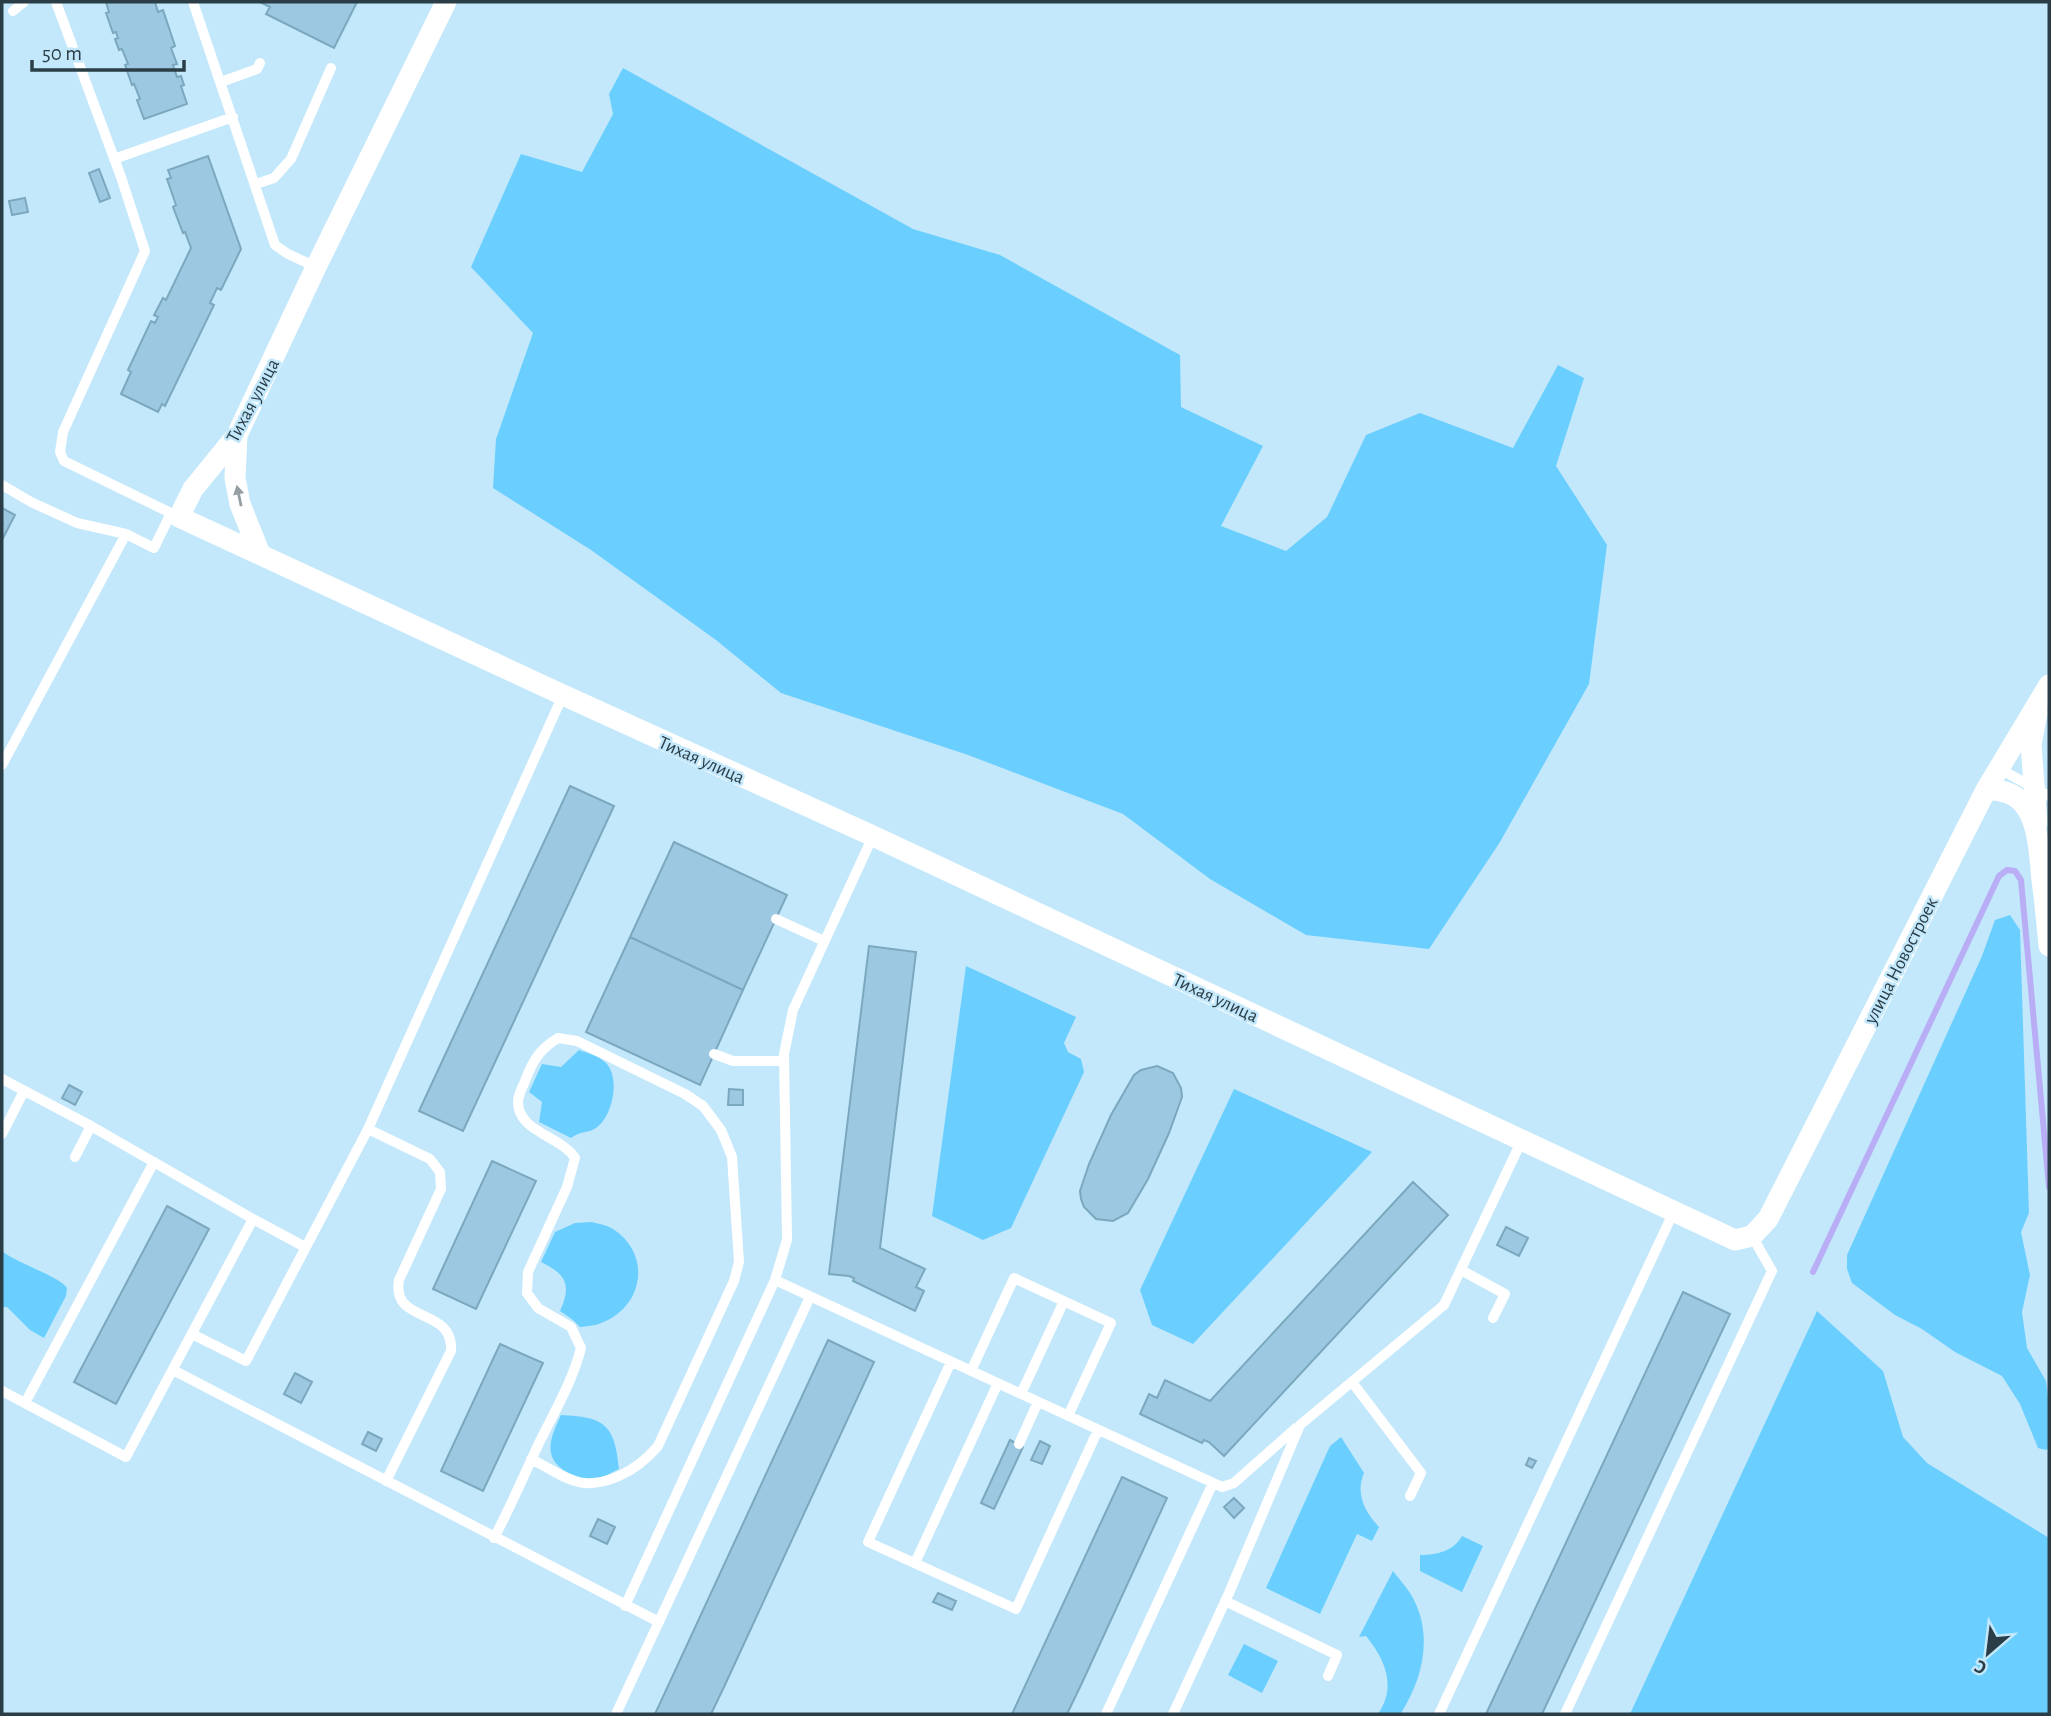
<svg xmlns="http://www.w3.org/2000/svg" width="2051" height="1716" font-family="'Alegreya Sans',sans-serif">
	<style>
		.green { fill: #6acfff }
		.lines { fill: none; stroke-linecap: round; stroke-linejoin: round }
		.stream { stroke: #b9aef6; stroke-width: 6 }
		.building { fill: #9cc9e1; stroke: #7ba8bf; stroke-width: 2 }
		.service { stroke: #fff; stroke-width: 10 }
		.minor { stroke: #fff; stroke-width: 21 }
		.oneway { fill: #959ea3 }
		.labels { text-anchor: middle; stroke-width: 5; stroke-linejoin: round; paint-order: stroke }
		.street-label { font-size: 19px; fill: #2b3e47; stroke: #c3e8fb }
	</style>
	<rect width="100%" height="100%" fill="#c3e8fb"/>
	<!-- green -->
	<path class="green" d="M 623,68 L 913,229 L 1000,255 L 1180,355 L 1181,407 L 1263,446 L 1221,526 L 1286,551 L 1327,517 L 1366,435 L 1420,413 L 1513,448 L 1558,365 L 1584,378 L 1556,466 L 1607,545 L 1589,684 L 1500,842 L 1429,949 L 1306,935 L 1210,879 L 1123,814 L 968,755 L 781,693 L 716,640 L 591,550 L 493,488 L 496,439 L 533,333 L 471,267 L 521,154 L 582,172 L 613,114 L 609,94 Z
		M 2010,915 L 2020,930 L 2029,1213 L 2021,1232 L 2030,1275 L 2022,1312 L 2027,1348 L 2046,1381 L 2049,1405 L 2049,1448 L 2046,1450 L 2038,1448 L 2020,1404 L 2002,1376 L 1955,1352 L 1922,1329 L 1895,1315 L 1852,1283 L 1847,1269 L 1847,1255 L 1982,956 L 1995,920 Z
		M 966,966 L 1076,1017 L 1064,1043 L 1068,1052 L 1081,1059 L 1084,1072 L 1011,1228 L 983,1240 L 932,1216 Z
		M 579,1050 C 587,1053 599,1056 605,1062 C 621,1076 613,1117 596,1128 C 589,1133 580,1131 571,1138 L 539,1122 L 542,1102 L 529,1092 L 542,1064 L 561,1067 Z
		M 1234,1089 L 1372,1152 L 1193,1344 L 1152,1325 L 1140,1290 Z
		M 592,1222 C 599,1224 607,1225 613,1229 C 652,1254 644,1307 601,1323 C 595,1326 587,1326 580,1327 L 573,1320 L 560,1311 C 572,1285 566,1274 541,1262 L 555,1232 L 575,1223 Z
		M 2,1251 C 18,1264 59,1276 67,1288 L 66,1296 L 44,1338 L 30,1330 L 7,1307 L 2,1307 Z
		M 1817,1311 L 1883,1371 L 1903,1437 L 1927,1463 L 2049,1538 L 2049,1714 L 1630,1714 Z
		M 561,1415 C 604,1417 615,1424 619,1469 C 612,1472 602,1479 594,1480 C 587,1481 580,1478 573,1475 C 541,1461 549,1440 561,1415 Z
		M 1341,1437 L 1364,1473 C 1355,1494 1365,1512 1379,1527 L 1372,1541 L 1357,1534 L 1320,1614 L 1266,1588 L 1330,1446 Z
		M 1462,1536 L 1483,1546 L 1462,1592 L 1420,1571 L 1420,1555 C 1437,1555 1454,1551 1462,1536 Z
		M 1393,1571 C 1398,1578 1405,1585 1410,1593 C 1434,1631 1424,1677 1401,1713 L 1378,1714 C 1397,1687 1385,1659 1366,1636 L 1359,1637 Z
		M 1244,1644 L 1278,1661 L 1262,1693 L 1228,1675 Z"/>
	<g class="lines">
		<!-- stream -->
		<path class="stream" d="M 1813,1272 L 1999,876 L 2007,870 L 2015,871 L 2021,880 L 2049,1187"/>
	</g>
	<!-- building -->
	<path class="building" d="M 106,2 L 155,2 L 158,12 L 163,10 L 175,46 L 171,48 L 177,64 L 173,65 L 177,77 L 181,76 L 184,85 L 181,86 L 187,104 L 144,119 L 137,100 L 140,99 L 134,84 L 132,85 L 125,65 L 128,64 L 122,49 L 119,50 L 115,39 L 118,38 L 116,32 L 113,33 L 106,13 L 109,12 Z
		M 260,2 L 357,2 L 334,48 L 266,14 L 270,7 Z
		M 208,156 L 241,249 L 221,290 L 217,288 L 210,303 L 214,305 L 165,406 L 162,404 L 158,412 L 121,394 L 131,372 L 128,370 L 151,321 L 155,323 L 158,317 L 154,315 L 163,298 L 166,300 L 191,248 L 185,232 L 183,233 L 173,207 L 176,205 L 167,179 L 171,178 L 168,170 Z
		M 99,169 L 110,198 L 100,202 L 89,173 Z
		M 25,198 L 28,212 L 12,215 L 9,201 Z
		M 2,508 L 15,515 L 2,540 Z
		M 570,786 L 614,806 L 463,1131 L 419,1111 Z
		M 674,842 L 787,895 L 743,990 L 630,937 Z
		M 630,937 L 743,990 L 700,1085 L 586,1032 Z
		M 869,946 L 916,952 L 880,1248 L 925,1269 L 916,1287 L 924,1291 L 915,1311 L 853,1281 L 854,1278 L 849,1276 L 829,1274 Z
		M 1157,1066 L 1173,1073 L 1181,1088 L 1182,1097 L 1169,1133 L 1148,1179 L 1128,1213 L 1113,1221 L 1096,1219 L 1084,1207 L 1081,1199 L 1080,1191 L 1089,1164 L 1111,1115 L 1134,1075 L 1141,1070 Z
		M 69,1085 L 82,1092 L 75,1105 L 62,1098 Z
		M 729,1089 L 743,1090 L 743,1105 L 728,1105 Z
		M 492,1161 L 536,1181 L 476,1309 L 433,1289 Z
		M 1413,1182 L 1448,1215 L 1224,1456 L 1209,1442 L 1204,1440 L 1202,1443 L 1140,1414 L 1149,1394 L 1157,1398 L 1165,1380 L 1210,1401 Z
		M 167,1206 L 209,1229 L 116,1404 L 74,1382 Z
		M 1506,1227 L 1528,1238 L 1519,1256 L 1497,1245 Z
		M 1683,1292 L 1730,1314 L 1542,1714 L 1486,1714 Z
		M 828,1340 L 874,1362 L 724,1687 L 711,1714 L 655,1714 Z
		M 500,1344 L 543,1363 L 483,1491 L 441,1471 Z
		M 295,1373 L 312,1382 L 301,1403 L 284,1394 Z
		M 368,1432 L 382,1439 L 376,1451 L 362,1444 Z
		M 1010,1440 L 1023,1447 L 994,1509 L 981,1503 Z
		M 1040,1441 L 1050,1446 L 1042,1464 L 1031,1460 Z
		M 1529,1458 L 1536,1461 L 1532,1468 L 1526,1465 Z
		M 1122,1477 L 1167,1498 L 1081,1685 L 1067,1714 L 1012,1714 Z
		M 1234,1498 L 1244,1508 L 1234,1518 L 1224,1507 Z
		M 598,1519 L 615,1527 L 607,1544 L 590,1536 Z
		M 938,1593 L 956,1601 L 952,1610 L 933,1602 Z"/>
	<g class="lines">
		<!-- service -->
		<path class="service" d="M 56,2 L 121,177 L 145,251 L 63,432 L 60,452 L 64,461 L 179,517
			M 193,2 L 275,245 L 288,254 L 316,267
			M 13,11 L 24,2
			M 221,82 L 257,69 L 260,63
			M 114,159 L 233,117
			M 256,184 L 274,178 L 291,159 L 331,68
			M 2,485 L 31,502 L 77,523 L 126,534 L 154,548 L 171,513
			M 2,765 L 126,534
			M 1998,768 L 2049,796
			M 776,919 L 824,941
			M 714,1054 L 733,1061 L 784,1061
			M 2,1079 L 91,1126 L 253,1219 L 126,1457 L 2,1391
			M 368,1129 L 430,1159 L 440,1172 L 441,1189 L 399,1280 C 391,1325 454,1306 451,1351 L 386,1481
			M 2,1134 L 24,1091
			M 75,1157 L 91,1126
			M 253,1219 L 305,1247
			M 1461,1270 L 1505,1294 L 1493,1318
			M 775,1280 L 1222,1487 L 1234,1483 L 1296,1428
			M 192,1334 L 246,1361 L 368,1129 L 563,695
			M 951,1362 L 868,1542 L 1016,1609 L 1098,1430
			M 173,1370 L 659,1622
			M 971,1371 L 1014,1278 L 1111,1323 L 1068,1416
			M 1352,1382 L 1421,1473 L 1410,1496
			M 1021,1394 L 1064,1301
			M 25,1403 L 154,1162
			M 1019,1444 L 1038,1402
			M 494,1538 C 511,1506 525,1473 540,1441 C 555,1411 573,1380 581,1348 L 571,1327 L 538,1308 L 527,1293 L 528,1272 L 567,1187 L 575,1158 C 561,1136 518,1132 518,1102 C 518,1095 523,1086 525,1081 C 533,1060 540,1049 558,1038 L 577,1041 L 685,1094 L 703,1106 L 721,1130 L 732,1157 L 739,1262 L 734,1281 L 658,1446 C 647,1459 635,1469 619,1476 C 580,1493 566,1477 531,1459
			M 915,1563 L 998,1383
			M 1225,1601 L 1337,1655 L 1328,1676
			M 625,1606 L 775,1280 L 787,1240 L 784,1054 L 793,1010 L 873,836
			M 616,1714 L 810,1297
			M 1106,1714 L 1213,1483
			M 1173,1714 L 1229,1593 L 1300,1425 L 1444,1305 L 1522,1140
			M 1439,1714 L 1674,1211
			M 1565,1714 L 1772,1271 L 1752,1236"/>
		<!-- minor -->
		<path class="minor" d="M 446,2 L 316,267 L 237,435 L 193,489 L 179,517 L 563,695 L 873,836 L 1735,1240 L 1752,1236 L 1768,1219 L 1986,790 L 2049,685
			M 237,435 L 235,478 L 240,504 L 260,554
			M 2037,712 L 2031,745 L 2037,823
			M 1986,790 C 2039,787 2038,842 2042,880 C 2045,902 2047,924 2049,946"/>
	</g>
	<!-- one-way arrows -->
	<defs><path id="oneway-solid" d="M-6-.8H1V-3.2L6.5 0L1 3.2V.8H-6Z" transform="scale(1.75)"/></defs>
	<use class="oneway" href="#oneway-solid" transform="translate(239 496) rotate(-102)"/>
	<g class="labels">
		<!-- street labels -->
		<g class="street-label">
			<text transform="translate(252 400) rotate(-62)" y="7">Тихая улица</text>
			<text transform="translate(702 759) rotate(24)" y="7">Тихая улица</text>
			<text transform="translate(1900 960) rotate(-63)" y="7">улица Новостроек</text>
			<text transform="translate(1216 997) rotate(25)" y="7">Тихая улица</text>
		</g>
	</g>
	<!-- border -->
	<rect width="2051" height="1716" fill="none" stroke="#2b3e47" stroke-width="7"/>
	<!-- north arrow -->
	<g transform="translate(1988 1653) rotate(208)" stroke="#c3e8fb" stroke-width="5" paint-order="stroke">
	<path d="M0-5L12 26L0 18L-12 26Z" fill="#2b3e47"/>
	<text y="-10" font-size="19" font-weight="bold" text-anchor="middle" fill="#2b3e47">С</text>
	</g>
	<!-- scale -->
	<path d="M32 60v10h152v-10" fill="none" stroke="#2b3e47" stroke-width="3.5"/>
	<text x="42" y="60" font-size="21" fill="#2b3e47" stroke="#c3e8fb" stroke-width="5" paint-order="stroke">50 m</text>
</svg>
